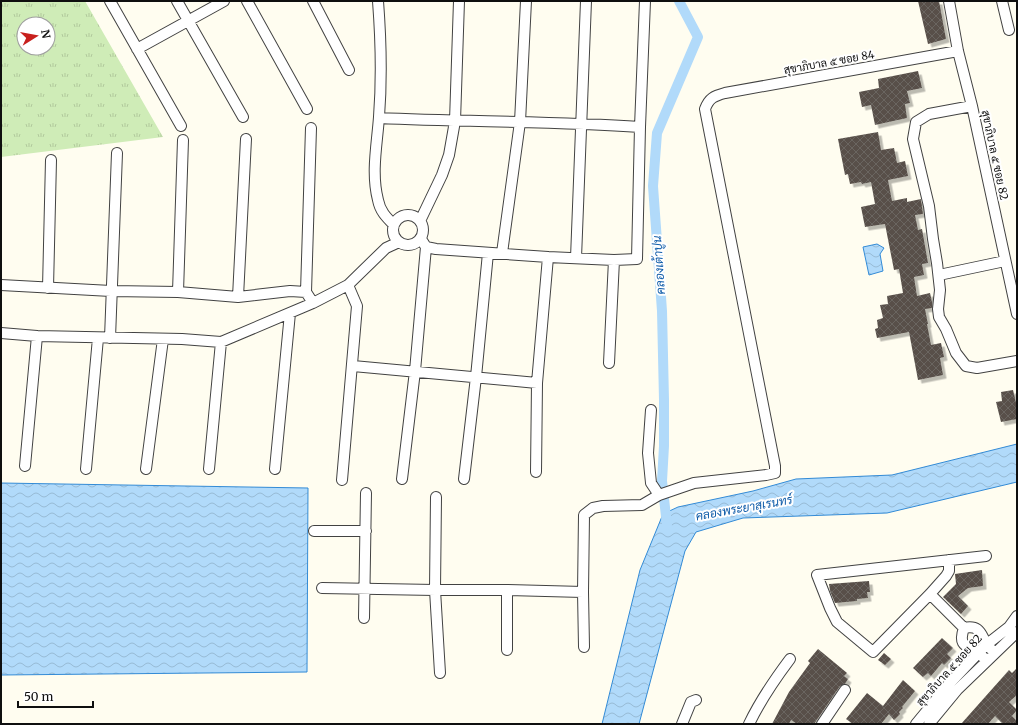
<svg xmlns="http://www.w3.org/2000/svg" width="1018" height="725" font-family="Merriweather,Sarabun,serif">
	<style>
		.grass { fill: url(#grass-tufts); fill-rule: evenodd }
		.water { fill: url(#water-waves); stroke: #338bd6 }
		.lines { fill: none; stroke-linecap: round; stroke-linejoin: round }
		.canal { stroke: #b1dafa; stroke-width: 10 }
		.building { fill: url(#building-cross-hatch); filter: url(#shadow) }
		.street-casing { stroke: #424242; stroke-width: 12 }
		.street { stroke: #fff; stroke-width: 10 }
		.labels { text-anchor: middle; stroke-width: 4; stroke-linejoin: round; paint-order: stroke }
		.street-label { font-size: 11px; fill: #0f0f0f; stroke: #fff }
		.water-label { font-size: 12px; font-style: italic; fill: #0f5ca9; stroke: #fff }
	</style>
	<defs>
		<pattern id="grass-tufts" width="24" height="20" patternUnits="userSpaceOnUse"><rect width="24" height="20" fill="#cfecb7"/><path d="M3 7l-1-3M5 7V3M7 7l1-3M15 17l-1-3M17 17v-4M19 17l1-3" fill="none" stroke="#b1c99c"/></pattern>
		<pattern id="water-waves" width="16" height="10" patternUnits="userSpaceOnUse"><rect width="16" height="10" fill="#b1dafa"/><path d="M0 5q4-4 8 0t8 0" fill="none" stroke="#97bad5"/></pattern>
		<pattern id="building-cross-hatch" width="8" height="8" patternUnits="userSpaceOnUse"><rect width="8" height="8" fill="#58504a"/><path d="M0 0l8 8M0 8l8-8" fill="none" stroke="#6b6560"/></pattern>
		<filter id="shadow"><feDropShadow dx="3.5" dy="3.5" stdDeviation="0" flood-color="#0004"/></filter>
	</defs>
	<rect width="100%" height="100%" fill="#fffdf0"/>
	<!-- grass -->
	<path class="grass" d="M 1,1 L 85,1 L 163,137 L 1,157 ZM 24,24 L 48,24 L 48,48 L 24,48 Z"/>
	<!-- water -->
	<path class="water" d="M 877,244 L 884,248 L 880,254 L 883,271 L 869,275 L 863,247 Z
		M 1017,444 L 1017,482 L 887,513 L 743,518 L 696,532 L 685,551 L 639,724 L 602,724 L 640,570 L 663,514 L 678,507 L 753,491 L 796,479 L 892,475 Z
		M 1,483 L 308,488 L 307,672 L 1,675 Z"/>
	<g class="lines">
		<!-- canal -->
		<path class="canal" d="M 667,525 L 662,481 L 664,446 L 664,400 L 662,311 L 653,186 L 657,133 L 698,37 L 679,1"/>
	</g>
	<!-- building -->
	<path class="building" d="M 918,1 L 939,1 L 946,39 L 928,44 Z
		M 918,71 L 922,88 L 907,91 L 910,103 L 905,104 L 907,118 L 875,125 L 871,105 L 862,107 L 859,92 L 879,88 L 878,79 Z
		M 878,132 L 881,150 L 894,148 L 897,163 L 905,161 L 908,176 L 888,180 L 892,201 L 907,198 L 907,202 L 921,199 L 923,214 L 915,215 L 918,230 L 922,229 L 928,263 L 922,264 L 924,275 L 914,277 L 917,296 L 930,293 L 932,302 L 932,308 L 925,309 L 928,324 L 927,324 L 931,345 L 941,343 L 944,357 L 940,358 L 943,375 L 918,380 L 909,332 L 877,338 L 875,329 L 878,328 L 877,320 L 883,318 L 880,305 L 888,304 L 887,296 L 903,293 L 899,269 L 894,270 L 885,224 L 865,227 L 861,207 L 875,204 L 871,182 L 862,184 L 861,182 L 850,184 L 848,174 L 845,175 L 838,139 Z
		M 1013,390 L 1017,407 L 1017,419 L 1001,422 L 996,402 L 1002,401 L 1001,392 Z
		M 982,570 L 983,586 L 968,588 L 958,596 L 968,606 L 961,614 L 943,597 L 956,584 L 955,574 Z
		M 869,581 L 870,592 L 867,592 L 868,598 L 857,599 L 857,601 L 835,603 L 830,591 L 829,584 Z
		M 942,638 L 953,648 L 947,654 L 951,658 L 944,665 L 942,663 L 931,676 L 928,673 L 923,677 L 913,668 Z
		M 818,649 L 847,673 L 844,676 L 848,679 L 845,684 L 840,686 L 814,724 L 797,724 L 791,720 L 789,724 L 772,724 L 789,692 L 810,663 L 808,661 Z
		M 884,653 L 891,659 L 885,665 L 878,660 Z
		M 1017,668 L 1017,695 L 1009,702 L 1017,710 L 1012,716 L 1017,721 L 1017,724 L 1003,724 L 995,716 L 988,724 L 961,724 L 1009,670 L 1012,673 Z
		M 903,680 L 915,691 L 902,707 L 903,708 L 899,712 L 900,714 L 894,720 L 889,714 L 881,724 L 853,724 L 846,719 L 867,693 L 883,706 Z"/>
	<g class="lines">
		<defs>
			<path id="street" d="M 110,1 L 181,126
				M 177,1 L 243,117
				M 247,1 L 307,109
				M 313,1 L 349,70
				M 378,1 C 381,40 382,78 379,117 C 377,145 371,173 378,200 C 380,211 386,217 394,225
				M 949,1 L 958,51 L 972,106 L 1017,314
				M 1002,1 L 1009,30
				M 137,49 L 224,1
				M 972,106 L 929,114 L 916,122 L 913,139 L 929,206 L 933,239 L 937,263 L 940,290 L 938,309 L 939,317 L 946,329 L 956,353 L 966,366 L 977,368 L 1017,361
				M 379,118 C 466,122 553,121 640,127
				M393 230a15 15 0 1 1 30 0a15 15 0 1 1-30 0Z
				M 420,221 L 442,175 L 449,155 L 455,121 L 459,1
				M 421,239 L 426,247 L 436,249 L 548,257 L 614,260 L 637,259 L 640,127 L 645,1
				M 502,253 L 520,122 L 526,1
				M 576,258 L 586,1
				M 939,275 L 1005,261
				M 1,285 L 111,291 L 178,292 L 238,297 L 290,291 L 306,292 L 313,303 L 348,285 L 386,248 L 399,242
				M 48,288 L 51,160
				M 178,292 L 183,140
				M 306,292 L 311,128
				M 238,297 L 246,139
				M 1,333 L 37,336 L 182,339 L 221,342 L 313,303
				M 110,338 L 117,153
				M 609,363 L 614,260
				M 353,366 L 537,383 L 548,257
				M 651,410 L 648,453 L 651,483 L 659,495
				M 25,466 L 37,336
				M 86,469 L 98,338
				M 146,469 L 163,339
				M 209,469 L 221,342
				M 275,469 L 290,313
				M 536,472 L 537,383
				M 402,479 L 415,371 L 426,247
				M 464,479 L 476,377 L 488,253
				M 342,480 L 357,306 L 348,285
				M 436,497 L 435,590 L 440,673
				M 314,531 L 366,531
				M 949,560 L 949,571 L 946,576 L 930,594 L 873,652 L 837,622 L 830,608 L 817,575 L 986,556
				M 322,588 L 435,590 L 507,590 L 583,592
				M 507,590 L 507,650
				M 930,594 L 964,628
				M 364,618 L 366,493
				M 964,628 C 956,650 972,645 984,658
				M 964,628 C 984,624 980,639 991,649
				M 584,647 L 583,592 L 584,515 L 593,508 L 603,506 L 642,505 L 659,495 L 694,483 L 766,475 L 775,473 L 775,466 L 705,109 C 709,98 714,96 725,93 L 958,51
				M 682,724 L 691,702 L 696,700
				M 749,724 C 760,701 775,679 790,659
				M 822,724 L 845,690
				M 916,724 L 949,684 L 986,645 L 1009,627 L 1017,616
				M 929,724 L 957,690 L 1017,632"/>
		</defs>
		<!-- street casing -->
		<use href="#street" class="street-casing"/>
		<!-- street -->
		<use href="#street" class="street"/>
	</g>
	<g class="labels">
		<!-- street labels -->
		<g class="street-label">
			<text transform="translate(829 62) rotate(-10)" y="4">สุขาภิบาล ๕ ซอย 84</text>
			<text transform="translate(995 155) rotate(78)" y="4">สุขาภิบาล ๕ ซอย 82</text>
			<text transform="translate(949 670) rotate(-48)" y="4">สุขาภิบาล ๕ ซอย 82</text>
		</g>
		<!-- water labels -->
		<g class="water-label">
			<text transform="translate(659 265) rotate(-94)" y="4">คลองเต้าปูน</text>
			<text transform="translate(744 508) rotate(-10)" y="4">คลองพระยาสุเรนทร์</text>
		</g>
	</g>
	<!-- border -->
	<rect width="1018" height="725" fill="none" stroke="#0f0f0f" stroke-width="4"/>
	<!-- north arrow -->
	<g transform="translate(36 36) rotate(79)"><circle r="19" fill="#ffffff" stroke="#9f9f9f"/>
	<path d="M0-3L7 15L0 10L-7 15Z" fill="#c8201d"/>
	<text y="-6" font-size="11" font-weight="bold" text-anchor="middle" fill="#0f0f0f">N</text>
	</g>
	<!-- scale -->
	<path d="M18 701v6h75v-6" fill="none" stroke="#0f0f0f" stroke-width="2"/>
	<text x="24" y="701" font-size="12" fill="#0f0f0f" stroke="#ffffff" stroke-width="3" paint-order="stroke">50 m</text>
</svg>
